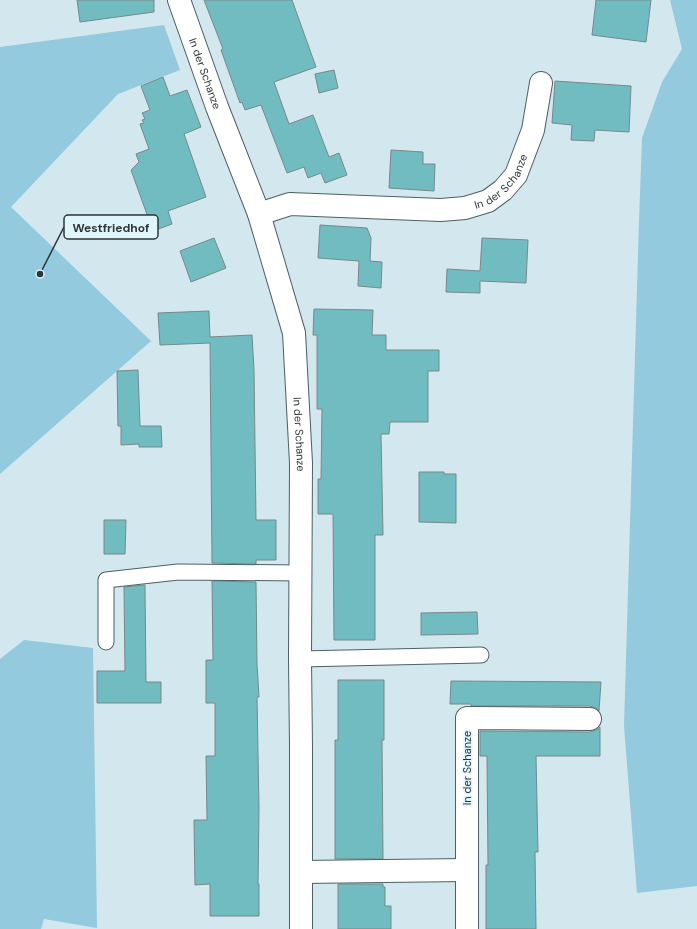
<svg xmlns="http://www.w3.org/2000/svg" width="697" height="929" font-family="'DM Sans',sans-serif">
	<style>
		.green { fill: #93cadd }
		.building { fill: #71bcc0; stroke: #76898a }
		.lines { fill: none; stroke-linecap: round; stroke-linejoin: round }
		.lane-casing { stroke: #4e5f65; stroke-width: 17 }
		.street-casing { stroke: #4e5f65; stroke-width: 24 }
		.lane { stroke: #fff; stroke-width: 15 }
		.street { stroke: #fff; stroke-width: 22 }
		.labels { text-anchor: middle; stroke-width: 3; stroke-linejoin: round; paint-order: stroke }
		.street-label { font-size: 11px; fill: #2d3537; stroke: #e0f4fb }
		.leader { fill: none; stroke: #2d3537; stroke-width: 1.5 }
		.callout-dot { fill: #2d3537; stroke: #e0f4fb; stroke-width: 1.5 }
		.callout { fill: #e0f4fb; stroke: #2d3537; stroke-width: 1.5 }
		.callout-label { font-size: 12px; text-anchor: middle; font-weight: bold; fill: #2d3537 }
	</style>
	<rect width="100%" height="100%" fill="#d3e7ee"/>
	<!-- green -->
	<path class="green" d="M 670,0 L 697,0 L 697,886 L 637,893 L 624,726 L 639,221 L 642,138 L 662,82 L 682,49 Z
		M 164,25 L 180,70 L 118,94 L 11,207 L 151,341 L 0,474 L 0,47 Z
		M 24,640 L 93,648 L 97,928 L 44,919 L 41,929 L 0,929 L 0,659 Z"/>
	<!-- building -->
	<path class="building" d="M 77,0 L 154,0 L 154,12 L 80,22 Z
		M 204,0 L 292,0 L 316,67 L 274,82 L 289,124 L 313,115 L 329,157 L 339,153 L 347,175 L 325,183 L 321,173 L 308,178 L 304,167 L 287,173 L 261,105 L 245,110 L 242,102 L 240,103 L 221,50 L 223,49 Z
		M 596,0 L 651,0 L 646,42 L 592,35 Z
		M 334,70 L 338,88 L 319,93 L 315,74 Z
		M 163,77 L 170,96 L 187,90 L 201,127 L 184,134 L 206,197 L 168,211 L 172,224 L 153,231 L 131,170 L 139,162 L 136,154 L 149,149 L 140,124 L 144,123 L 142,120 L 145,119 L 142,113 L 150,110 L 141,86 Z
		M 555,81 L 631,86 L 629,132 L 595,130 L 594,141 L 571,140 L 572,125 L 552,123 Z
		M 391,150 L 423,152 L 423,164 L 435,164 L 434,191 L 389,188 Z
		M 320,225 L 367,228 L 371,238 L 370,261 L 382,262 L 381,288 L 358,286 L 359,261 L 318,258 Z
		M 214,238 L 226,268 L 191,282 L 180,251 Z
		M 482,238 L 528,240 L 526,283 L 480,281 L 480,293 L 446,292 L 447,269 L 480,271 Z
		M 314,309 L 373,310 L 372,335 L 386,335 L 386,350 L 439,350 L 439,371 L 428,371 L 428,422 L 390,422 L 389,434 L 381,434 L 383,535 L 375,535 L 375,640 L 334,640 L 333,514 L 318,514 L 318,479 L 321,479 L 322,409 L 317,409 L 317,335 L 313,335 Z
		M 209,311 L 210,337 L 252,335 L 254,370 L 256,520 L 276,520 L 276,560 L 256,560 L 256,564 L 212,563 L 210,343 L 160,345 L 158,313 Z
		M 138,370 L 140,426 L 161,426 L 162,447 L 139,447 L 139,444 L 121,445 L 121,426 L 118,426 L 117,371 Z
		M 419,472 L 444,472 L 444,474 L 456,474 L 456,523 L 419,522 Z
		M 104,520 L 126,520 L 125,554 L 104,554 Z
		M 212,581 L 256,582 L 257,664 L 259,697 L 257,697 L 259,809 L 258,884 L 259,884 L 259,916 L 210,916 L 210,884 L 195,885 L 194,820 L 207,820 L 206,756 L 215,756 L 215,703 L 206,703 L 206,660 L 213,660 Z
		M 145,585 L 146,682 L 161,682 L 161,703 L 97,703 L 97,671 L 125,671 L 124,587 Z
		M 477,612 L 478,634 L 421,635 L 421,613 Z
		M 338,680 L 384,680 L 384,740 L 382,740 L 383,859 L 335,859 L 335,740 L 338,740 Z
		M 451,681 L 601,682 L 599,711 L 596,708 L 590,706 L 471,706 L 471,704 L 450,704 Z
		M 600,727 L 600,756 L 536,756 L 538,852 L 535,852 L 536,929 L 486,929 L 486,865 L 488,865 L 487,756 L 480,756 L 480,731 L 590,732 L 596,730 Z
		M 338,884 L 383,884 L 383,887 L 385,887 L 385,906 L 391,906 L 391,929 L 338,929 Z"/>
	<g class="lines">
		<defs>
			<path id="lane" d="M 106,642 L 106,580 L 178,572 L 301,573
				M 300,659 L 481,655"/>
			<g id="street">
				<path id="s1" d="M 179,0 L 217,107 L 259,214 L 294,333 L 301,463 L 300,659 L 301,748 L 301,929"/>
				<path id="s2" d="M 259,214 L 290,204 L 441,210 L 465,208 L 488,201 L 503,190 L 516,175 L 533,130 L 541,83"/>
				<path d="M 301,872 L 466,870"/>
				<path d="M 467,929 L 467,718 L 590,719"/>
			</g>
		</defs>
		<!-- lane casing -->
		<use href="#lane" class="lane-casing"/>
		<!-- street casing -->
		<use href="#street" class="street-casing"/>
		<!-- lane -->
		<use href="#lane" class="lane"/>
		<!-- street -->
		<use href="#street" class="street"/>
	</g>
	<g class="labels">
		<!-- street labels -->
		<g class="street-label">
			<text dy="4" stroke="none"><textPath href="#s1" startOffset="78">In der Schanze</textPath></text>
			<text dy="4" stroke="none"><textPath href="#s2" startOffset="255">In der Schanze</textPath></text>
			<text dy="4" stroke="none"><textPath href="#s1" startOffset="454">In der Schanze</textPath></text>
			<text transform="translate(467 768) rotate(-90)" y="4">In der Schanze</text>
		</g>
	</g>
	<!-- callouts -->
	<path class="leader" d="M40 274L64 227"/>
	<circle class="callout-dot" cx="40" cy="274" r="4"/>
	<rect class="callout" x="64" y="215" width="94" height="24" rx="4"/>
	<g class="callout-label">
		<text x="111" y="232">Westfriedhof</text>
	</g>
</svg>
